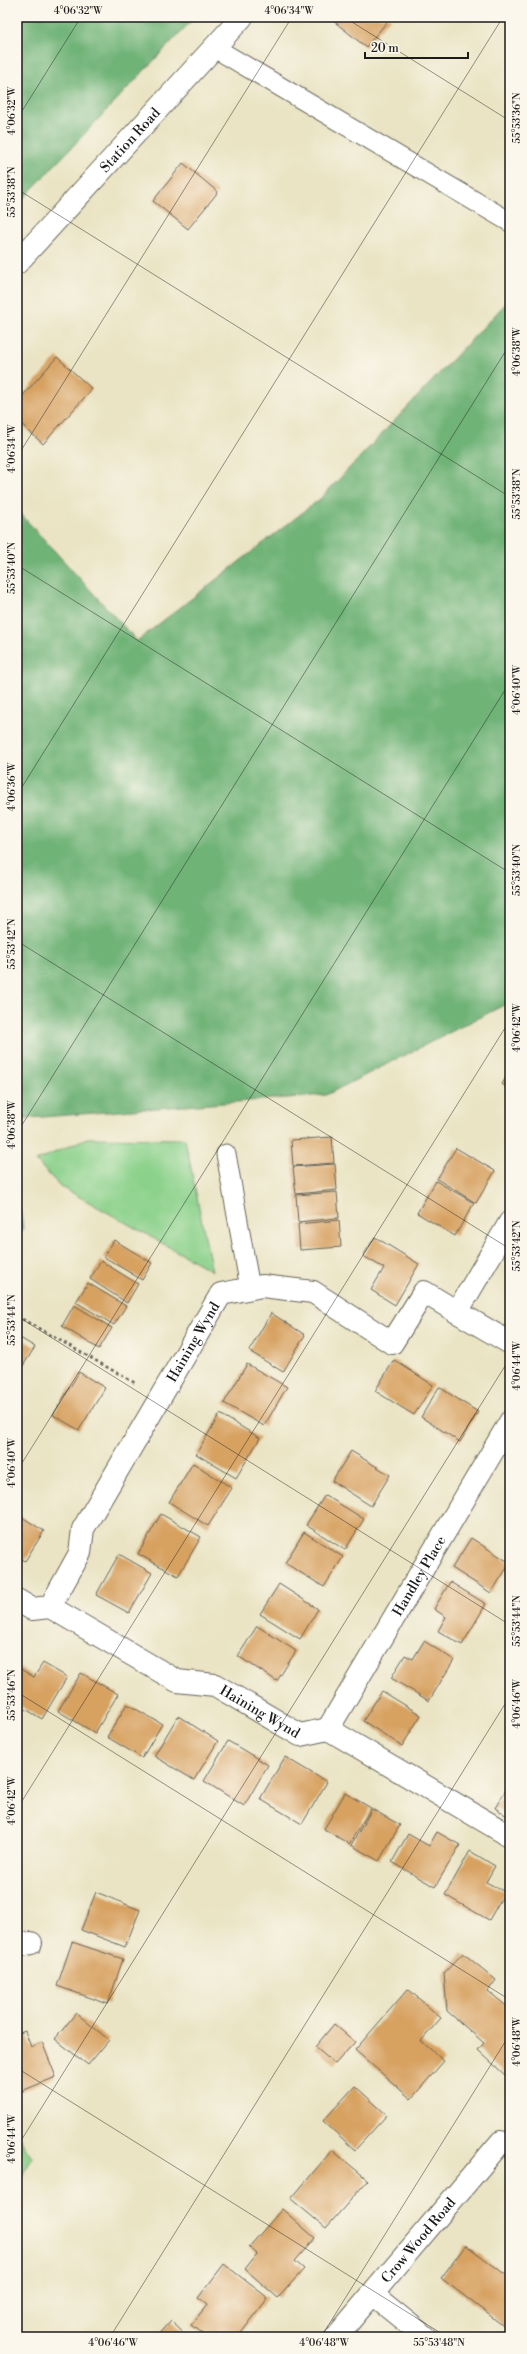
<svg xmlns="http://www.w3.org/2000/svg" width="527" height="2354" font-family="'Libre Bodoni',serif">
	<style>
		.green { fill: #8bd18b; stroke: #547654 }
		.forest { fill: #70b377; stroke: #46684a }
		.water { fill: #55a8d0; stroke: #386276 }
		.building { fill: #d7a160 }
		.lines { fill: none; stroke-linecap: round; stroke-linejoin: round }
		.lane-casing { stroke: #646257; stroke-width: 21 }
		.street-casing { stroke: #646257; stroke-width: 24 }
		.path { stroke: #646257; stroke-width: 2.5; stroke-dasharray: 3 3; stroke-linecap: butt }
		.lane { stroke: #fff; stroke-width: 19 }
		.street { stroke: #fff; stroke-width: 22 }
		.ticks { fill: none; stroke: #1c1c1c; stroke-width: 1; stroke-opacity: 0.45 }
		.labels { text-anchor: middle; stroke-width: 3.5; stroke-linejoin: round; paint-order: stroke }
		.street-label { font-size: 14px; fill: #1c1c1c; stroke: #fbf7ec }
		.neatline { fill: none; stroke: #1c1c1c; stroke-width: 1.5 }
		.ticks-label { font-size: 10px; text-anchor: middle; fill: #1c1c1c }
	</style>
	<rect width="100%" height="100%" fill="#fbf7ec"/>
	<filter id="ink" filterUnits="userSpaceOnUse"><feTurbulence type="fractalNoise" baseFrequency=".025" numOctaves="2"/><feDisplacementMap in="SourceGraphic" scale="8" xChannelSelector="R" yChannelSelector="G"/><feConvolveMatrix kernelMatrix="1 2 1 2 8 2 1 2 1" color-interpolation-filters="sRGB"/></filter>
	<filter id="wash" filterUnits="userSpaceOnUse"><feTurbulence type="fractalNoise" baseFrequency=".012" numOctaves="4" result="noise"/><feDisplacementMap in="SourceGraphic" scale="16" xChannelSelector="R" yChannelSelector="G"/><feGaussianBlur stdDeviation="0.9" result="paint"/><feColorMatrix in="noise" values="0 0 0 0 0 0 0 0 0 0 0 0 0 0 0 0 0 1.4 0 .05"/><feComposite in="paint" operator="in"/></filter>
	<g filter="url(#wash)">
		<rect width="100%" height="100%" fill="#eae4c4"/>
		<!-- green -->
		<path class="green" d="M 87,1138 L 185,1139 L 212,1271 L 60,1186 L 36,1161 Z
			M 17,2134 L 32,2157 L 17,2189 Z"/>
		<!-- forest -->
		<path class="forest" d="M 17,17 L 195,17 L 17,205 Z
			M 510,299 L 510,1002 L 326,1095 L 17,1119 L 17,510 L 137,641 L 320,499 Z"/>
		<!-- water -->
		<path class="water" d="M 17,1193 L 23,1227 L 17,1243 Z"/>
		<g id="blocks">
			<!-- building -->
			<path class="building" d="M 333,17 L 391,17 L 366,47 L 331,19 Z
				M 183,163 L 218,192 L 188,229 L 153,201 Z
				M 57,357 L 92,389 L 43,444 L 17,420 L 17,402 Z
				M 510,1071 L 510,1089 L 502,1084 Z
				M 332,1137 L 334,1163 L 293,1166 L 291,1140 Z
				M 456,1148 L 495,1171 L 476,1203 L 437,1179 Z
				M 335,1164 L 337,1190 L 296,1194 L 293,1167 Z
				M 436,1181 L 474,1203 L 455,1236 L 417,1213 Z
				M 337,1192 L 339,1218 L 298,1222 L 296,1195 Z
				M 339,1220 L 341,1247 L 300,1250 L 298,1224 Z
				M 375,1237 L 419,1264 L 395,1305 L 371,1290 L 384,1268 L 363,1256 Z
				M 114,1240 L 152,1263 L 142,1280 L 104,1257 Z
				M 101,1261 L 138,1284 L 127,1303 L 90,1279 Z
				M 88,1283 L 126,1306 L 114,1325 L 76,1302 Z
				M 74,1305 L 112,1328 L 99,1349 L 62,1326 Z
				M 271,1313 L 305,1335 L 283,1372 L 249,1351 Z
				M 17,1336 L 35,1347 L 19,1372 L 17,1371 Z
				M 394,1360 L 433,1385 L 414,1415 L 375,1391 Z
				M 247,1364 L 287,1387 L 264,1426 L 224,1403 Z
				M 79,1372 L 105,1388 L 79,1430 L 53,1415 Z
				M 439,1387 L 478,1412 L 460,1442 L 421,1417 Z
				M 220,1414 L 260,1438 L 236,1478 L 196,1454 Z
				M 510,1441 L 510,1457 L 503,1452 Z
				M 351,1451 L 390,1475 L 371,1506 L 332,1481 Z
				M 193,1463 L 232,1488 L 208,1526 L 169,1502 Z
				M 325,1495 L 364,1519 L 345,1550 L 306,1525 Z
				M 17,1514 L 44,1531 L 25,1561 L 17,1556 Z
				M 161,1514 L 201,1537 L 178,1576 L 138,1554 Z
				M 304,1532 L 343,1557 L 324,1587 L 285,1563 Z
				M 471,1538 L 510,1563 L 491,1593 L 452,1568 Z
				M 119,1554 L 152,1573 L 129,1613 L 96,1595 Z
				M 450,1582 L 486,1604 L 462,1645 L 438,1631 L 446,1617 L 434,1609 Z
				M 279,1584 L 318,1609 L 300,1639 L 260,1614 Z
				M 257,1626 L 296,1651 L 277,1681 L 238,1656 Z
				M 424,1641 L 454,1660 L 429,1701 L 391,1678 L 405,1655 L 413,1659 Z
				M 43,1663 L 67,1677 L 42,1719 L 17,1704 L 17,1667 L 34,1677 Z
				M 81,1673 L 118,1694 L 95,1733 L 58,1711 Z
				M 382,1691 L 421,1715 L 402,1746 L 363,1721 Z
				M 127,1704 L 162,1724 L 142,1758 L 107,1737 Z
				M 178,1716 L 218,1741 L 194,1780 L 154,1756 Z
				M 228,1741 L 268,1765 L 244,1806 L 204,1781 Z
				M 285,1757 L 327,1782 L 302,1824 L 260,1799 Z
				M 510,1783 L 510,1818 L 495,1808 Z
				M 345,1793 L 371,1808 L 349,1844 L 324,1829 Z
				M 372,1809 L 400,1825 L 379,1861 L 351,1845 Z
				M 437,1832 L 460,1845 L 435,1887 L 392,1862 L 408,1834 L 429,1846 Z
				M 470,1851 L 495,1866 L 486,1882 L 505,1892 L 489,1920 L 445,1895 Z
				M 96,1892 L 140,1910 L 125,1947 L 81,1930 Z
				M 72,1942 L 123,1959 L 108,2004 L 57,1986 Z
				M 463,1953 L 496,1980 L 488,1991 L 510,2009 L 510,2072 L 506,2076 L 478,2050 L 484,2043 L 447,2011 L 444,1973 Z
				M 408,1989 L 441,2018 L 421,2041 L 444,2061 L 411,2099 L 355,2050 Z
				M 76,2013 L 109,2040 L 88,2065 L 55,2039 Z
				M 334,2024 L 355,2042 L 335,2064 L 315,2047 Z
				M 25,2031 L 31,2047 L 42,2042 L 56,2077 L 17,2093 L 17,2034 Z
				M 355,2086 L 387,2115 L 355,2150 L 323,2121 Z
				M 332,2150 L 368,2180 L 326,2228 L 291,2199 Z
				M 282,2209 L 315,2238 L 295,2261 L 304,2269 L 278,2298 L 245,2269 L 257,2254 L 249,2247 Z
				M 466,2245 L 510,2278 L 510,2331 L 441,2278 Z
				M 224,2264 L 268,2298 L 238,2337 L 206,2337 L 191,2325 L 207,2305 L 198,2298 Z
				M 171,2321 L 188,2337 L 157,2337 Z"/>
		</g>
	</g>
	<g filter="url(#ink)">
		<use href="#blocks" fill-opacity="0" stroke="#646257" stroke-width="1"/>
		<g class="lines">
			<defs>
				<path id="lane" d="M 213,47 L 510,222
					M 226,1154 L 250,1288"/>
				<g id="street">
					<path id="s1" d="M 17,263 L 242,17"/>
					<path d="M 457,1312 L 510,1343"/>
					<path id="s2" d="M 17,1600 L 32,1609 L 50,1607 L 177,1681 L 215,1685 L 300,1735 L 328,1729 L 510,1836"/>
					<path id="s3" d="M 50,1607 L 80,1553 L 83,1529 L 221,1294 L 262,1286 L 313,1292 L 392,1343 L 424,1292 L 457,1312 L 510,1222"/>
					<path id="s4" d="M 328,1729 L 510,1422"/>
					<path d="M 17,1946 L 31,1943"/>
					<path d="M 373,2295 L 425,2337"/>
					<path id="s5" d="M 336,2337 L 501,2142"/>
				</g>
			</defs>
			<!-- lane casing -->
			<use href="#lane" class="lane-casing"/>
			<!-- street casing -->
			<use href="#street" class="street-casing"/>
			<!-- path -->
			<path class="path" d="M 17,1316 L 135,1383"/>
			<!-- lane -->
			<use href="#lane" class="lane"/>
			<!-- street -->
			<use href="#street" class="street"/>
		</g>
	</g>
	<!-- ticks -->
	<path class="ticks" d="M 344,17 L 510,121M 17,119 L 81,17M 17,189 L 510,497M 17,457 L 292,17M 17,565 L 510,873M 17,795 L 503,17M 17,941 L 510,1249M 17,1133 L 510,344M 17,1316 L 510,1625M 17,1471 L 510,682M 17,1692 L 510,2000M 17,1809 L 510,1020M 17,2068 L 447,2337M 17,2147 L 510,1358M 110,2337 L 510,1696M 321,2337 L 510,2034"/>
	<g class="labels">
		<!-- street labels -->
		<g class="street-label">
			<text dy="5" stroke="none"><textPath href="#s1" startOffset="167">Station Road</textPath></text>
			<text dy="5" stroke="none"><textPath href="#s3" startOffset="303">Haining Wynd</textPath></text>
			<text dy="5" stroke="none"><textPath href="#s4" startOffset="178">Handley Place</textPath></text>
			<text dy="5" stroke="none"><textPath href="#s2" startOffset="273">Haining Wynd</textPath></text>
			<text dy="5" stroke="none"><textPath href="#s5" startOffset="127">Crow Wood Road</textPath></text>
		</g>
	</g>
	<!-- margin -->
	<rect width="527" height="2354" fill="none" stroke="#fbf7ec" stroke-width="44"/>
	<!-- scale -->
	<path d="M365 52v6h103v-6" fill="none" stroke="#1c1c1c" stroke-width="2"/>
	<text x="371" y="52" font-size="12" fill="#1c1c1c" stroke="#fbf7ec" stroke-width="3" paint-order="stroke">20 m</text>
	<rect x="22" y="22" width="483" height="2310" class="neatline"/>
	<g class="ticks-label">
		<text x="78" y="14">4°06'32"W</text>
		<text x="289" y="14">4°06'34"W</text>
		<text transform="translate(11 111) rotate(-90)" y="4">4°06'32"W</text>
		<text transform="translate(516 118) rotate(-90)" y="4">55°53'36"N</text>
		<text transform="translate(11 192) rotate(-90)" y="4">55°53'38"N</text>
		<text transform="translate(516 352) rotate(-90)" y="4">4°06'38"W</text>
		<text transform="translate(11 449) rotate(-90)" y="4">4°06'34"W</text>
		<text transform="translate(516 494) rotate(-90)" y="4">55°53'38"N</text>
		<text transform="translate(11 568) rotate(-90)" y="4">55°53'40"N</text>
		<text transform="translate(516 690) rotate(-90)" y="4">4°06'40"W</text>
		<text transform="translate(11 787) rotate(-90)" y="4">4°06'36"W</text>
		<text transform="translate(516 870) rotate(-90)" y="4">55°53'40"N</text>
		<text transform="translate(11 944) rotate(-90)" y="4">55°53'42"N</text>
		<text transform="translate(516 1028) rotate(-90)" y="4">4°06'42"W</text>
		<text transform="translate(11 1125) rotate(-90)" y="4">4°06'38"W</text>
		<text transform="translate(516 1246) rotate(-90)" y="4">55°53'42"N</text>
		<text transform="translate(11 1320) rotate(-90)" y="4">55°53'44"N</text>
		<text transform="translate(516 1366) rotate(-90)" y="4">4°06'44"W</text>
		<text transform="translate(11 1463) rotate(-90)" y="4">4°06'40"W</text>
		<text transform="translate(516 1621) rotate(-90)" y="4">55°53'44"N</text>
		<text transform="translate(11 1695) rotate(-90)" y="4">55°53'46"N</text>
		<text transform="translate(516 1704) rotate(-90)" y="4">4°06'46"W</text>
		<text transform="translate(11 1801) rotate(-90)" y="4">4°06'42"W</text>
		<text transform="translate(516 2042) rotate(-90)" y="4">4°06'48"W</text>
		<text transform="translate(11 2139) rotate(-90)" y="4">4°06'44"W</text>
		<text x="113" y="2346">4°06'46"W</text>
		<text x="324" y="2346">4°06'48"W</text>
		<text x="439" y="2346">55°53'48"N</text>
	</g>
</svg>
